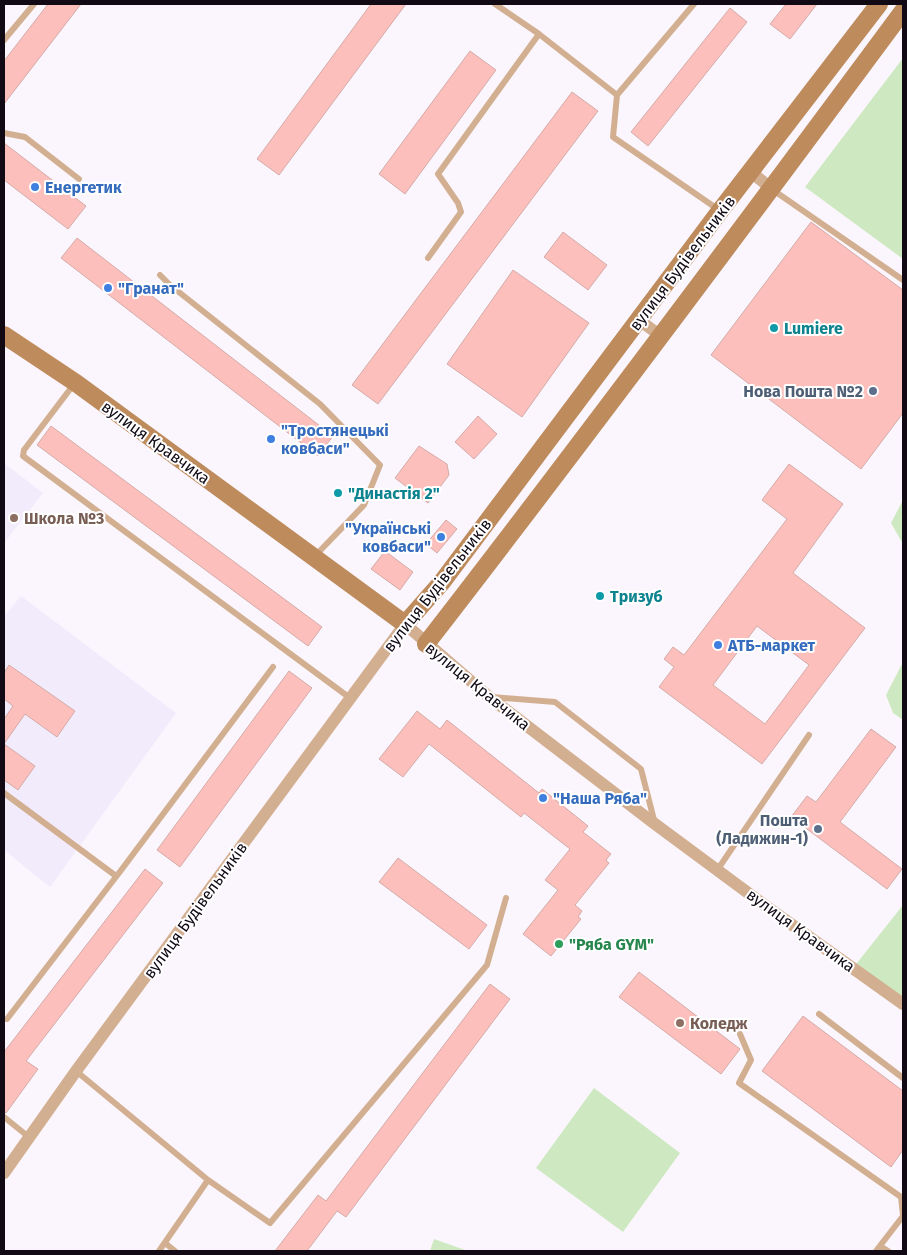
<svg xmlns="http://www.w3.org/2000/svg" width="907" height="1255" font-family="'Fira Sans',sans-serif">
	<style>
		.education { fill: #f2ebfc }
		.green { fill: #cee9c1 }
		.building { fill: #fcbfbc; stroke: #d4aba8; fill-rule: evenodd }
		.lines { fill: none; stroke-linecap: round; stroke-linejoin: round }
		.lane { stroke: #d3af91; stroke-width: 6 }
		.street { stroke: #d3af91; stroke-width: 12 }
		.secondary { stroke: #be8b5c; stroke-width: 18 }
		.shop-dot { fill: #3f7fe0; stroke: #fff; stroke-width: 2 }
		.culture-dot { fill: #0f9aa8; stroke: #fff; stroke-width: 2 }
		.service-dot { fill: #5c6f8a; stroke: #fff; stroke-width: 2 }
		.education-dot { fill: #8d6e63; stroke: #fff; stroke-width: 2 }
		.leisure-dot { fill: #2e9e5b; stroke: #fff; stroke-width: 2 }
		.labels { text-anchor: middle; stroke-width: 4; stroke-linejoin: round; paint-order: stroke }
		.shop-label { font-size: 16px; font-weight: bold; fill: #366cbe; stroke: #fff; text-anchor: start }
		.street-label { font-size: 16px; fill: #110a15; stroke: #fff }
		.culture-label { font-size: 16px; font-weight: bold; fill: #0d838f; stroke: #fff; text-anchor: start }
		.service-label { font-size: 16px; font-weight: bold; fill: #4e5e75; stroke: #fff; text-anchor: end }
		.education-label { font-size: 16px; font-weight: bold; fill: #785e54; stroke: #fff; text-anchor: start }
		.leisure-label { font-size: 16px; font-weight: bold; fill: #27864d; stroke: #fff; text-anchor: start }
	</style>
	<rect width="100%" height="100%" fill="#fbf6fd"/>
	<!-- education -->
	<path class="education" d="M 4,463 L 43,493 L 4,543 Z
		M 21,596 L 176,713 L 50,887 L 4,850 L 4,616 Z"/>
	<!-- green -->
	<path class="green" d="M 903,58 L 903,259 L 805,187 Z
		M 903,500 L 903,544 L 891,523 Z
		M 903,662 L 903,720 L 893,713 L 886,695 Z
		M 903,905 L 903,1005 L 853,968 Z
		M 594,1088 L 680,1153 L 623,1232 L 536,1168 Z
		M 434,1239 L 468,1251 L 430,1251 Z"/>
	<!-- building -->
	<path class="building" d="M 48,4 L 81,4 L 4,104 L 4,61 Z
		M 371,4 L 406,4 L 279,175 L 257,159 Z
		M 786,4 L 817,4 L 790,39 L 770,24 Z
		M 730,8 L 747,22 L 648,146 L 631,132 Z
		M 470,51 L 496,70 L 405,194 L 379,174 Z
		M 572,92 L 598,111 L 378,404 L 352,385 Z
		M 4,143 L 86,206 L 68,229 L 4,180 Z
		M 811,222 L 903,290 L 903,413 L 861,469 L 711,355 Z
		M 563,232 L 607,265 L 588,290 L 544,257 Z
		M 77,238 L 333,436 L 318,456 L 61,258 Z
		M 513,270 L 589,323 L 522,417 L 447,364 Z
		M 478,416 L 497,434 L 474,459 L 455,442 Z
		M 51,426 L 322,627 L 308,646 L 37,445 Z
		M 419,446 L 447,464 L 449,475 L 428,503 L 395,478 Z
		M 789,464 L 843,504 L 793,573 L 865,628 L 762,764 L 659,687 L 674,667 L 664,659 L 673,647 L 684,655 L 787,519 L 762,500 ZM 757,626 L 809,665 L 765,724 L 713,685 Z
		M 446,520 L 457,529 L 437,553 L 426,544 Z
		M 385,551 L 413,572 L 400,590 L 371,569 Z
		M 9,665 L 75,711 L 57,737 L 25,714 L 4,744 L 4,719 L 13,706 L 4,699 L 4,673 Z
		M 289,671 L 312,688 L 180,867 L 157,850 Z
		M 417,711 L 440,729 L 447,720 L 539,793 L 542,789 L 588,826 L 583,832 L 611,854 L 606,860 L 609,863 L 575,905 L 582,911 L 578,917 L 581,919 L 551,956 L 523,934 L 558,890 L 545,880 L 570,849 L 524,813 L 521,817 L 429,744 L 403,777 L 379,759 Z
		M 871,729 L 896,747 L 840,822 L 902,869 L 887,889 L 791,817 L 807,796 L 816,802 Z
		M 4,744 L 35,766 L 18,790 L 4,780 Z
		M 398,858 L 487,925 L 469,949 L 379,882 Z
		M 145,869 L 163,883 L 26,1061 L 38,1069 L 6,1113 L 4,1112 L 4,1052 Z
		M 639,972 L 740,1049 L 721,1074 L 619,997 Z
		M 490,984 L 510,999 L 346,1217 L 337,1211 L 307,1251 L 275,1251 L 318,1195 L 326,1201 Z
		M 803,1016 L 903,1091 L 903,1150 L 891,1167 L 762,1071 Z"/>
	<g class="lines">
		<!-- lane -->
		<path class="lane" d="M 495,4 L 539,34 L 617,95
			M 694,4 L 617,95 L 613,137 L 719,210
			M 4,40 L 34,4
			M 4,133 L 25,137 L 79,179
			M 773,190 L 903,280
			M 428,258 L 461,212 L 458,203 L 438,174 L 539,34
			M 160,275 L 170,285 L 320,404 L 380,465 L 364,505 L 314,557
			M 74,384 L 24,450 L 23,456 L 350,698
			M 492,697 L 555,702 L 641,769 L 654,820
			M 4,793 L 116,876
			M 718,869 L 809,735
			M 819,1014 L 903,1078
			M 7,1019 L 122,869 L 273,667
			M 740,1034 L 751,1060 L 739,1083 L 901,1197 L 903,1215
			M 76,1071 L 208,1180 L 270,1223 L 487,965 L 506,898
			M 4,1117 L 30,1138
			M 165,1243 L 175,1251
			M 880,1246 L 888,1251
			M 159,1251 L 208,1180
			M 876,1251 L 903,1216"/>
		<!-- street -->
		<path class="street" d="M 751,172 L 772,189
			M 639,320 L 661,336
			M 4,1173 L 76,1071 L 405,624 L 488,696 L 655,824 L 763,904 L 903,1004"/>
		<!-- secondary -->
		<path class="secondary" d="M 4,335 L 76,383 L 405,624 L 442,582 L 720,211 L 879,4
			M 426,644 C 588,435 746,223 903,11"/>
	</g>
	<!-- markers -->
	<g class="shop-dot">
		<circle cx="35" cy="187" r="5"/>
		<circle cx="108" cy="288" r="5"/>
		<circle cx="271" cy="439" r="5"/>
		<circle cx="441" cy="537" r="5"/>
		<circle cx="718" cy="645" r="5"/>
		<circle cx="543" cy="798" r="5"/>
	</g>
	<g class="culture-dot">
		<circle cx="774" cy="328" r="5"/>
		<circle cx="338" cy="493" r="5"/>
		<circle cx="600" cy="596" r="5"/>
	</g>
	<g class="service-dot">
		<circle cx="873" cy="391" r="5"/>
		<circle cx="818" cy="829" r="5"/>
	</g>
	<g class="education-dot">
		<circle cx="14" cy="518" r="5"/>
		<circle cx="680" cy="1023" r="5"/>
	</g>
	<circle class="leisure-dot" cx="559" cy="944" r="5"/>
	<g class="labels">
		<!-- shop labels -->
		<g class="shop-label">
			<text x="45" y="193">Енергетик</text>
			<text x="118" y="294">"Гранат"</text>
			<text x="281" y="436">"Тростянецькі<tspan x="281" dy="18">ковбаси"</tspan></text>
			<text x="431" y="534" text-anchor="end">"Українські<tspan x="431" dy="18">ковбаси"</tspan></text>
			<text x="728" y="651">АТБ-маркет</text>
			<text x="553" y="804">"Наша Ряба"</text>
		</g>
		<!-- street labels -->
		<g class="street-label">
			<text transform="translate(682 263) rotate(-53)" y="6">вулиця Будівельників</text>
			<text transform="translate(156 442) rotate(36)" y="6">вулиця Кравчика</text>
			<text transform="translate(437 585) rotate(-52)" y="6">вулиця Будівельників</text>
			<text transform="translate(478 686) rotate(39)" y="6">вулиця Кравчика</text>
			<text transform="translate(195 910) rotate(-54)" y="6">вулиця Будівельників</text>
			<text transform="translate(801 930) rotate(36)" y="6">вулиця Кравчика</text>
		</g>
		<!-- culture labels -->
		<g class="culture-label">
			<text x="784" y="334">Lumiere</text>
			<text x="348" y="499">"Династія 2"</text>
			<text x="610" y="602">Тризуб</text>
		</g>
		<!-- service labels -->
		<g class="service-label">
			<text x="863" y="397">Нова Пошта №2</text>
			<text x="808" y="826">Пошта<tspan x="808" dy="18">(Ладижин-1)</tspan></text>
		</g>
		<!-- education labels -->
		<g class="education-label">
			<text x="24" y="524">Школа №3</text>
			<text x="690" y="1029">Коледж</text>
		</g>
		<!-- leisure labels -->
		<g class="leisure-label">
			<text x="569" y="950">"Ряба GYM"</text>
		</g>
	</g>
	<!-- border -->
	<rect width="907" height="1255" fill="none" stroke="#110a15" stroke-width="10"/>
</svg>
